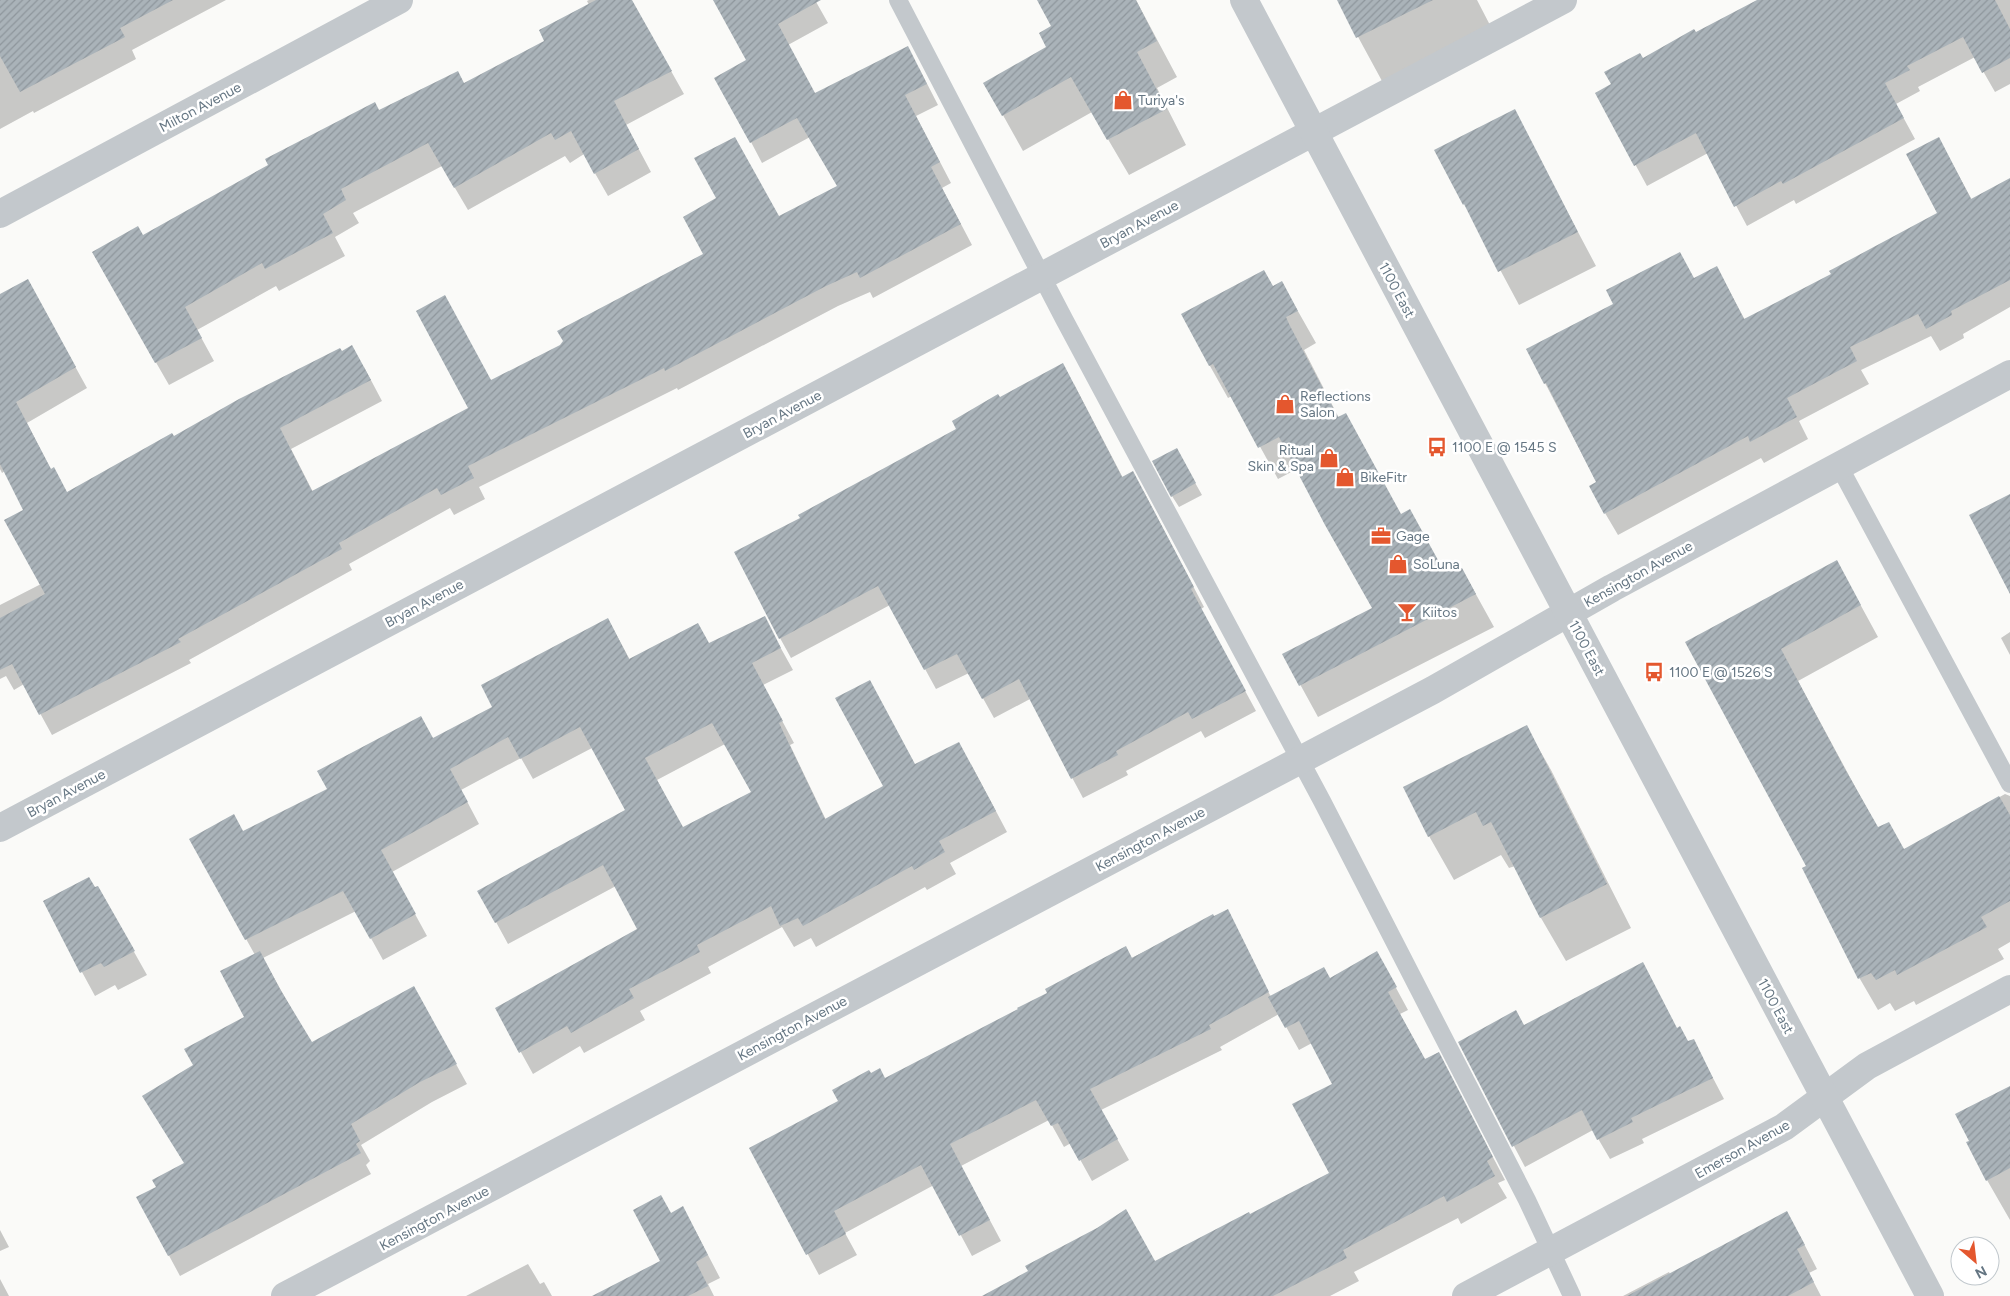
<svg xmlns="http://www.w3.org/2000/svg" width="2010" height="1296" font-family="Figtree,sans-serif">
	<style>
		.shadow { fill: #0003; fill-rule: evenodd }
		.building { fill: url(#building-hatch); fill-rule: evenodd }
		.lines { fill: none; stroke-linecap: round; stroke-linejoin: round }
		.service { stroke: #c3c8cc; stroke-width: 18 }
		.minor { stroke: #c3c8cc; stroke-width: 28 }
		.tertiary { stroke: #c3c8cc; stroke-width: 28 }
		.labels { text-anchor: middle; stroke-width: 5; stroke-linejoin: round; paint-order: stroke }
		.poi-label { font-size: 14px; fill: #657683; stroke: #fff; text-anchor: start }
		.street-label { font-size: 14px; fill: #657683; stroke: #fff }
	</style>
	<defs>
		<pattern id="building-hatch" width="6" height="6" patternUnits="userSpaceOnUse" patternTransform="scale(1.25)"><rect width="6" height="6" fill="#aab3b9"/><path d="M-1 1l2-2M0 6l6-6M5 7l2-2" fill="none" stroke="#8e969c"/></pattern>
	</defs>
	<rect width="100%" height="100%" fill="#fafaf8"/>
	<!-- shadow -->
	<path class="shadow" d="M 0,0 L 226,0 L 132,50 L 136,59 L 34,113 L 33,111 L 0,129 Z
		M 589,0 L 631,0 L 684,94 L 626,125 L 651,172 L 608,196 L 584,154 L 570,163 L 565,156 L 468,210 L 442,166 L 353,213 L 359,223 L 335,237 L 345,256 L 279,291 L 276,286 L 197,330 L 214,361 L 169,385 L 93,253 L 143,237 L 379,111 L 465,84 L 546,41 L 589,5 L 587,1 Z
		M 714,0 L 815,0 L 828,23 L 788,45 L 815,95 L 919,68 L 938,105 L 916,116 L 951,183 L 942,188 L 972,245 L 873,298 L 870,292 L 838,306 L 678,390 L 677,388 L 479,487 L 485,499 L 454,515 L 450,508 L 349,564 L 352,570 L 189,660 L 191,663 L 52,735 L 24,684 L 14,690 L 6,676 L 0,679 L 0,605 L 41,584 L 24,511 L 5,471 L 2,473 L 0,469 L 0,296 L 39,301 L 87,388 L 27,423 L 51,470 L 67,493 L 173,438 L 364,367 L 382,401 L 291,449 L 313,492 L 470,409 L 491,381 L 560,346 L 779,218 L 839,187 L 810,137 L 762,163 L 751,142 L 748,61 Z
		M 1038,0 L 1136,0 L 1177,77 L 1157,88 L 1186,145 L 1129,175 L 1092,112 L 1023,151 L 985,83 L 1048,48 L 1053,27 Z
		M 1338,0 L 1477,0 L 1491,27 L 1382,81 Z
		M 1759,0 L 2010,0 L 2010,84 L 1995,92 L 1975,57 L 1918,87 L 1920,91 L 1896,104 L 1915,139 L 1796,204 L 1794,200 L 1747,226 L 1708,153 L 1647,186 L 1597,94 L 1613,85 L 1643,60 Z
		M 1514,111 L 1596,266 L 1519,305 L 1436,150 Z
		M 1939,139 L 1972,200 L 2010,179 L 2010,307 L 1963,334 L 1964,338 L 1940,351 L 1931,336 L 1861,370 L 1869,384 L 1799,421 L 1808,439 L 1764,463 L 1761,458 L 1618,535 L 1605,513 L 1597,483 L 1545,383 L 1694,279 L 1717,268 L 1745,320 L 1833,275 L 1939,214 Z
		M 1282,283 L 1316,343 L 1304,350 L 1339,418 L 1401,515 L 1444,572 L 1462,569 L 1494,627 L 1318,717 L 1284,655 L 1374,608 L 1297,469 L 1278,479 L 1232,396 L 1228,398 L 1210,366 L 1183,315 L 1273,288 Z
		M 1074,384 L 1123,478 L 1144,492 L 1204,607 L 1201,609 L 1256,711 L 1205,738 L 1201,731 L 1126,771 L 1128,775 L 1083,798 L 1030,699 L 994,718 L 969,673 L 936,689 L 890,605 L 791,658 L 780,638 L 801,518 L 957,429 L 999,399 Z
		M 1176,449 L 1202,495 L 1179,507 L 1172,496 Z
		M 1854,593 L 1878,637 L 1798,681 L 1878,829 L 1904,851 L 2005,794 L 2010,796 L 2010,942 L 1998,949 L 2004,959 L 1916,1005 L 1914,1001 L 1895,1011 L 1890,1003 L 1878,1010 L 1860,979 L 1837,936 L 1808,866 L 1687,643 Z
		M 764,618 L 793,670 L 763,685 L 794,743 L 790,745 L 826,820 L 885,786 L 915,765 L 971,764 L 1007,832 L 950,863 L 956,874 L 927,890 L 925,887 L 816,947 L 811,938 L 794,947 L 782,927 L 708,967 L 711,973 L 640,1011 L 645,1020 L 584,1053 L 580,1046 L 533,1074 L 497,1009 L 639,930 L 616,886 L 508,944 L 496,922 L 627,810 L 592,748 L 533,779 L 521,758 L 461,790 L 479,824 L 392,872 L 427,936 L 383,960 L 356,911 L 263,958 L 311,1044 L 425,1008 L 467,1084 L 432,1102 L 361,1145 L 370,1161 L 366,1165 L 371,1174 L 180,1276 L 138,1198 L 158,1187 L 185,1163 L 195,1065 L 246,1017 L 255,955 L 191,840 L 243,833 L 434,739 L 494,707 L 608,619 L 630,660 L 709,644 ZM 725,744 L 752,792 L 683,829 L 657,780 Z
		M 2010,632 L 2010,655 L 2001,638 Z
		M 1526,726 L 1551,770 L 1631,928 L 1566,961 L 1541,918 L 1515,866 L 1509,868 L 1501,855 L 1454,880 L 1429,836 Z
		M 44,902 L 111,911 L 147,975 L 118,990 L 115,985 L 95,996 Z
		M 1227,911 L 1271,997 L 1330,979 L 1389,975 L 1408,1010 L 1400,1014 L 1425,1060 L 1438,1053 L 1505,1180 L 1498,1183 L 1507,1198 L 1461,1224 L 1458,1218 L 1354,1272 L 1359,1281 L 1330,1296 L 996,1296 L 1155,1262 L 1250,1216 L 1330,1173 L 1334,1084 L 1312,1043 L 1299,1050 L 1279,1014 L 1220,1047 L 1222,1050 L 1101,1110 L 1129,1160 L 1092,1181 L 1071,1143 L 1064,1147 L 1049,1120 L 961,1166 L 1001,1241 L 972,1256 L 934,1185 L 845,1233 L 857,1255 L 819,1275 L 751,1149 L 839,1102 L 870,1074 L 885,1079 Z
		M 1524,1027 L 1688,1043 L 1693,1040 L 1724,1099 L 1642,1139 L 1644,1143 L 1610,1159 L 1593,1130 L 1525,1167 L 1459,1042 Z
		M 2010,1087 L 2010,1220 L 1987,1180 L 1970,1141 Z
		M 671,1214 L 695,1230 L 720,1278 L 708,1284 L 714,1296 L 595,1296 L 661,1262 Z
		M 0,1230 L 9,1247 L 0,1251 Z
		M 1800,1236 L 1817,1269 L 1809,1273 L 1821,1296 L 1623,1296 L 1669,1272 L 1670,1274 Z
		M 528,1264 L 540,1284 L 544,1282 L 552,1296 L 466,1296 Z
		M 0,1279 L 9,1296 L 0,1296 Z"/>
	<!-- building -->
	<path class="building" d="M 0,0 L 173,0 L 120,28 L 125,37 L 20,92 L 0,56 Z
		M 596,0 L 632,0 L 672,71 L 614,101 L 639,149 L 594,174 L 571,131 L 555,140 L 551,133 L 454,188 L 428,143 L 341,189 L 346,200 L 323,214 L 333,233 L 265,269 L 262,263 L 185,307 L 202,338 L 155,363 L 92,252 L 138,226 L 143,235 L 268,165 L 265,159 L 375,102 L 379,110 L 458,71 L 464,83 L 544,41 L 539,30 Z
		M 713,0 L 821,0 L 778,24 L 815,93 L 908,46 L 927,84 L 905,95 L 940,162 L 931,167 L 961,224 L 860,278 L 857,272 L 826,286 L 665,371 L 664,368 L 468,466 L 474,478 L 441,495 L 437,488 L 339,543 L 342,549 L 178,639 L 181,642 L 39,715 L 12,664 L 0,670 L 0,618 L 45,594 L 4,520 L 23,510 L 0,464 L 0,294 L 28,279 L 76,367 L 16,402 L 51,469 L 54,467 L 67,492 L 172,433 L 174,436 L 239,399 L 340,348 L 342,351 L 352,345 L 371,380 L 280,428 L 312,491 L 468,408 L 416,311 L 445,295 L 491,380 L 560,345 L 563,341 L 557,331 L 703,254 L 683,217 L 716,198 L 694,158 L 735,137 L 779,216 L 837,186 L 797,118 L 750,143 L 714,78 L 746,60 Z
		M 1037,0 L 1136,0 L 1157,41 L 1137,52 L 1167,109 L 1107,140 L 1071,77 L 1002,116 L 983,83 L 1046,47 L 1039,33 L 1051,26 Z
		M 1337,0 L 1433,0 L 1356,38 Z
		M 1757,0 L 1995,0 L 2010,29 L 2010,58 L 1982,73 L 1963,37 L 1907,66 L 1910,70 L 1885,83 L 1904,118 L 1783,184 L 1781,181 L 1734,207 L 1696,133 L 1634,166 L 1595,93 L 1611,84 L 1604,72 L 1640,53 L 1643,58 L 1694,29 L 1696,32 Z
		M 1515,109 L 1578,232 L 1498,272 L 1464,204 L 1463,205 L 1434,150 Z
		M 1939,137 L 1971,199 L 2010,178 L 2010,280 L 1951,311 L 1952,315 L 1926,329 L 1918,314 L 1850,347 L 1857,361 L 1787,398 L 1797,417 L 1750,442 L 1748,436 L 1604,514 L 1589,486 L 1596,482 L 1546,383 L 1544,384 L 1526,349 L 1613,304 L 1606,290 L 1680,252 L 1694,278 L 1717,266 L 1744,319 L 1831,274 L 1829,271 L 1937,213 L 1906,154 Z
		M 1264,270 L 1273,286 L 1282,281 L 1298,311 L 1286,317 L 1289,324 L 1338,417 L 1346,413 L 1401,514 L 1410,509 L 1444,571 L 1449,568 L 1462,568 L 1476,594 L 1299,686 L 1282,654 L 1372,608 L 1325,525 L 1279,437 L 1258,448 L 1213,364 L 1209,366 L 1181,314 Z
		M 1063,363 L 1122,477 L 1133,471 L 1194,587 L 1191,589 L 1246,691 L 1192,719 L 1188,712 L 1116,751 L 1118,755 L 1071,779 L 1019,679 L 982,699 L 957,654 L 924,670 L 878,586 L 779,639 L 734,552 L 800,518 L 798,515 L 956,429 L 952,421 L 998,394 L 1000,397 Z
		M 1177,448 L 1196,483 L 1171,497 L 1152,461 Z
		M 2010,494 L 2010,594 L 1969,515 Z
		M 1837,560 L 1861,605 L 1781,649 L 1845,769 L 1878,827 L 1889,822 L 1904,849 L 1999,796 L 2010,815 L 2010,901 L 1981,917 L 1987,927 L 1897,975 L 1895,970 L 1876,980 L 1871,973 L 1858,979 L 1802,868 L 1806,866 L 1685,642 Z
		M 765,616 L 781,648 L 752,663 L 783,721 L 779,723 L 825,819 L 883,786 L 835,698 L 870,680 L 915,764 L 959,742 L 996,811 L 939,841 L 945,852 L 914,870 L 912,866 L 803,926 L 798,918 L 780,926 L 771,906 L 697,945 L 700,952 L 629,989 L 634,998 L 571,1033 L 567,1026 L 519,1053 L 495,1008 L 637,929 L 603,865 L 495,923 L 477,891 L 625,810 L 580,727 L 520,759 L 508,737 L 450,769 L 468,802 L 381,850 L 416,914 L 370,939 L 343,891 L 245,940 L 189,839 L 234,814 L 243,831 L 327,789 L 317,771 L 421,716 L 433,738 L 492,707 L 481,685 L 608,618 L 629,659 L 698,623 L 709,643 ZM 712,723 L 751,792 L 683,827 L 645,758 Z
		M 1527,725 L 1607,884 L 1540,918 L 1491,822 L 1483,826 L 1476,812 L 1428,837 L 1403,787 Z
		M 89,877 L 95,887 L 98,886 L 135,951 L 104,967 L 101,963 L 80,973 L 43,901 Z
		M 1228,909 L 1269,992 L 1209,1025 L 1211,1029 L 1090,1089 L 1118,1139 L 1079,1161 L 1058,1123 L 1051,1126 L 1036,1100 L 950,1144 L 990,1220 L 959,1236 L 921,1165 L 834,1211 L 846,1234 L 806,1255 L 749,1148 L 838,1101 L 832,1090 L 869,1070 L 871,1073 L 880,1068 L 885,1078 L 1018,1009 L 1017,1008 L 1047,993 L 1045,989 L 1126,946 L 1132,958 L 1213,914 L 1214,916 Z
		M 260,951 L 280,989 L 312,1042 L 414,986 L 457,1064 L 420,1082 L 351,1124 L 360,1141 L 356,1144 L 361,1153 L 168,1256 L 136,1197 L 156,1187 L 152,1180 L 184,1163 L 142,1096 L 193,1065 L 184,1049 L 244,1017 L 220,971 Z
		M 1377,951 L 1397,987 L 1388,992 L 1425,1059 L 1439,1052 L 1493,1157 L 1487,1161 L 1495,1176 L 1447,1202 L 1444,1196 L 1343,1250 L 1347,1258 L 1273,1296 L 982,1296 L 1028,1271 L 1025,1266 L 1097,1228 L 1126,1209 L 1155,1261 L 1249,1212 L 1250,1214 L 1329,1173 L 1292,1104 L 1332,1084 L 1299,1021 L 1285,1028 L 1268,997 L 1324,967 L 1330,978 Z
		M 1643,962 L 1677,1028 L 1680,1026 L 1688,1041 L 1694,1039 L 1713,1078 L 1631,1118 L 1633,1122 L 1597,1140 L 1582,1110 L 1512,1147 L 1458,1042 L 1516,1010 L 1524,1025 Z
		M 2010,1086 L 2010,1168 L 1986,1181 L 1966,1142 L 1969,1141 L 1955,1114 Z
		M 661,1195 L 671,1213 L 683,1206 L 708,1255 L 696,1262 L 708,1286 L 688,1296 L 592,1296 L 660,1261 L 633,1210 Z
		M 1787,1211 L 1805,1245 L 1797,1249 L 1814,1282 L 1788,1296 L 1627,1296 Z"/>
	<g class="lines">
		<!-- service -->
		<path class="service" d="M 898,0 L 1064,319 L 1322,801 L 1527,1200 L 1572,1296
			M 1839,466 L 2010,784"/>
		<!-- minor -->
		<path class="minor" d="M 0,214 L 399,0
			M 0,828 L 1563,0
			M 285,1296 L 1433,690 L 1612,588 L 2010,374
			M 1466,1296 L 1784,1127 L 1867,1066 L 2010,989"/>
		<!-- tertiary -->
		<path class="tertiary" d="M 1244,0 L 1930,1296"/>
	</g>
	<!-- icons -->
	<defs>
		<symbol id="shop-bare" viewBox="-9 -9 18 18"><path d="M-5-2.5h2.3a2.7 3.5 0 0 1 5.4 0H5L5.5 6h-11ZM-1.5-2.5h3a1.5 2.3 0 0 0-3 0Z" fill="#e4572e" stroke="#fff" stroke-width="2.5" paint-order="stroke"/></symbol>
		<symbol id="bus-bare" viewBox="-9 -9 18 18"><path d="M-5-6H5V4H4V6H2V4H-2V6H-4V4H-5ZM-3.5-4V0h7V-4ZM-3.5 1.2v1.5H-2V1.2ZM2 1.2v1.5H3.5V1.2Z" fill="#e4572e" stroke="#fff" stroke-width="2.5" paint-order="stroke"/></symbol>
		<symbol id="office-bare" viewBox="-9 -9 18 18"><path d="M-6-3h4V-5.5h4V-3h4V5H-6ZM-1-4.5V-3h2v-1.5ZM-6 0V1H6V0Z" fill="#e4572e" stroke="#fff" stroke-width="2.5" paint-order="stroke"/></symbol>
		<symbol id="bar-bare" viewBox="-9 -9 18 18"><path d="M-6-5H6L.8 .8V4.5H3.5V6h-7V4.5H-.8V.8Z" fill="#e4572e" stroke="#fff" stroke-width="2.5" paint-order="stroke"/></symbol>
	</defs>
	<g fill-rule="evenodd">
		<use href="#shop-bare" x="1109" y="86" width="28" height="28"/>
		<use href="#shop-bare" x="1271" y="390" width="28" height="28"/>
		<use href="#bus-bare" x="1423" y="433" width="28" height="28"/>
		<use href="#shop-bare" x="1315" y="444" width="28" height="28"/>
		<use href="#shop-bare" x="1331" y="463" width="28" height="28"/>
		<use href="#office-bare" x="1367" y="522" width="28" height="28"/>
		<use href="#shop-bare" x="1384" y="550" width="28" height="28"/>
		<use href="#bar-bare" x="1393" y="598" width="28" height="28"/>
		<use href="#bus-bare" x="1640" y="658" width="28" height="28"/>
	</g>
	<g class="labels">
		<!-- poi labels -->
		<g class="poi-label">
			<text x="1138" y="105">Turiya's</text>
			<text x="1300" y="401">Reflections<tspan x="1300" dy="16">Salon</tspan></text>
			<text x="1452" y="452">1100 E @ 1545 S</text>
			<text x="1314" y="455" text-anchor="end">Ritual<tspan x="1314" dy="16">Skin &amp; Spa</tspan></text>
			<text x="1360" y="482">BikeFitr</text>
			<text x="1396" y="541">Gage</text>
			<text x="1413" y="569">SoLuna</text>
			<text x="1422" y="617">Kiitos</text>
			<text x="1669" y="677">1100 E @ 1526 S</text>
		</g>
		<!-- street labels -->
		<g class="street-label">
			<text transform="translate(200 107) rotate(-28)" y="5">Milton Avenue</text>
			<text transform="translate(1139 224) rotate(-28)" y="5">Bryan Avenue</text>
			<text transform="translate(1397 290) rotate(62)" y="5">1100 East</text>
			<text transform="translate(782 414) rotate(-28)" y="5">Bryan Avenue</text>
			<text transform="translate(1638 574) rotate(-29)" y="5">Kensington Avenue</text>
			<text transform="translate(424 603) rotate(-28)" y="5">Bryan Avenue</text>
			<text transform="translate(1587 648) rotate(62)" y="5">1100 East</text>
			<text transform="translate(66 793) rotate(-28)" y="5">Bryan Avenue</text>
			<text transform="translate(1150 839) rotate(-28)" y="5">Kensington Avenue</text>
			<text transform="translate(1776 1006) rotate(62)" y="5">1100 East</text>
			<text transform="translate(792 1028) rotate(-28)" y="5">Kensington Avenue</text>
			<text transform="translate(1742 1149) rotate(-29)" y="5">Emerson Avenue</text>
			<text transform="translate(434 1218) rotate(-28)" y="5">Kensington Avenue</text>
		</g>
	</g>
	<!-- north arrow -->
	<g transform="translate(1975 1261) rotate(152)"><circle r="24" fill="#ffffff" stroke="#c1c8cd"/>
	<path d="M0-4L9 19L0 12L-9 19Z" fill="#e4572e"/>
	<text y="-8" font-size="14" font-weight="bold" text-anchor="middle" fill="#657683">N</text>
	</g>
</svg>
